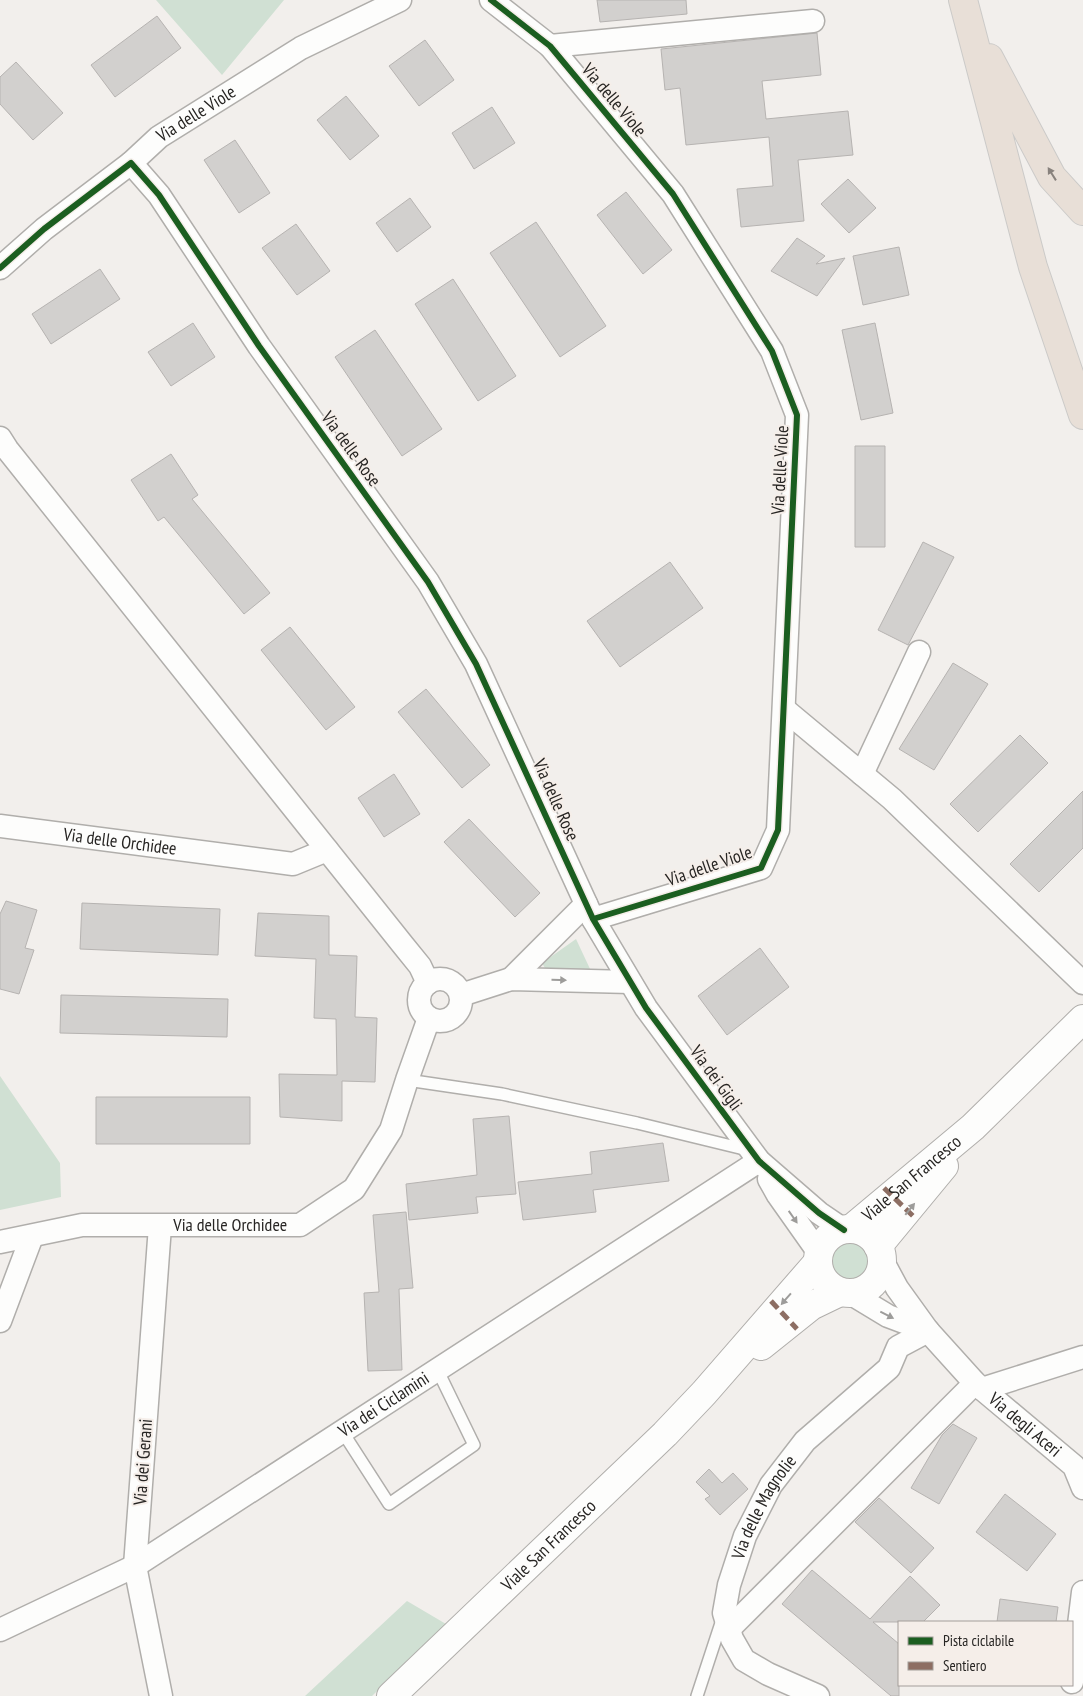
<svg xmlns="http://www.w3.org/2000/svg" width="1083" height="1696" font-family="'PT Sans Narrow',sans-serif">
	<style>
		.green { fill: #d0e0d3 }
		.building { fill: #d2d0ce; stroke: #b6b3b1 }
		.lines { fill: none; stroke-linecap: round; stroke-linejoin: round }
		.service-casing { stroke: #b0aeab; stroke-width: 14 }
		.minor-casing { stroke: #b0aeab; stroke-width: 25 }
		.tertiary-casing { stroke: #b0aeab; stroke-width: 30 }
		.trunk-casing { stroke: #cbcac8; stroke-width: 30 }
		.service { stroke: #fdfdfc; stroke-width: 11 }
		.minor { stroke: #fdfdfc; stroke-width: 22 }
		.tertiary { stroke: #fdfdfc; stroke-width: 28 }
		.trunk { stroke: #e8dfd7; stroke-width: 28 }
		.quiet { stroke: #8d6e63; stroke-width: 5; stroke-dasharray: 10 5; stroke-linecap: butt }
		.cycleway-casing { stroke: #f5eee9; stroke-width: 9 }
		.cycleway { stroke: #1b5e20; stroke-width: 6 }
		.oneway { fill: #88827d }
		.oneway2 { fill: #9d9c9a }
		.labels { text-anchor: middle; stroke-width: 4; stroke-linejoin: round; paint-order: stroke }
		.street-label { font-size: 18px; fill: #272523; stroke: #f5eee9 }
	</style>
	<rect width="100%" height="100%" fill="#f2efec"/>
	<!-- green -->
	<path class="green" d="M 156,0 L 284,0 L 222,75 Z
		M 576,939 L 591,971 L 549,975 L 542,963 Z
		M 0,1076 L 60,1163 L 61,1197 L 0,1210 Z
		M825 1261a24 24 0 1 1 48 0a24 24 0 1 1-48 0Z
		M 407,1601 L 446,1624 L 372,1696 L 305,1696 Z"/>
	<!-- building -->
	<path class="building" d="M 597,0 L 686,0 L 687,14 L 600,22 Z
		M 157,16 L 181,48 L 115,97 L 91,65 Z
		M 817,33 L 821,75 L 762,81 L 766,119 L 848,111 L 853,155 L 798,160 L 804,221 L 741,227 L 737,189 L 773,186 L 769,137 L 686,145 L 680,88 L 665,90 L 661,49 Z
		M 425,40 L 454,80 L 419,106 L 389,66 Z
		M 16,62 L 63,113 L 33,140 L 0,104 L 0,77 Z
		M 346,96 L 379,136 L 350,160 L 317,120 Z
		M 492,107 L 515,143 L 474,169 L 452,133 Z
		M 235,140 L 270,193 L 239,213 L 204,160 Z
		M 848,179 L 876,208 L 849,233 L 821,204 Z
		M 626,192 L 672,250 L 643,274 L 597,215 Z
		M 410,198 L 431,227 L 397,252 L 376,223 Z
		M 536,222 L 606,326 L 560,357 L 490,253 Z
		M 296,224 L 330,271 L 297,295 L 262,248 Z
		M 797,238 L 825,256 L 816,264 L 845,258 L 817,296 L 771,271 Z
		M 899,247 L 909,295 L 863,305 L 853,256 Z
		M 100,269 L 120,299 L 51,344 L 32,314 Z
		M 453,279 L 516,376 L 478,401 L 415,304 Z
		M 193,323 L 215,357 L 171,386 L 148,352 Z
		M 875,323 L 893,413 L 861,420 L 842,330 Z
		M 375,330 L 442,429 L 402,456 L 335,357 Z
		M 855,446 L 885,446 L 885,547 L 855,547 Z
		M 171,454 L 198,495 L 192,499 L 270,593 L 244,614 L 164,517 L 158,521 L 131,480 Z
		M 923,542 L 954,557 L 908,645 L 878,630 Z
		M 670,562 L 703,608 L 620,667 L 587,621 Z
		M 290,627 L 355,707 L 326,730 L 261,650 Z
		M 953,663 L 988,684 L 934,770 L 899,749 Z
		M 426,689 L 490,765 L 462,788 L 398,712 Z
		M 1020,735 L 1048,763 L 978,832 L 950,804 Z
		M 394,774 L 420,814 L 384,837 L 358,798 Z
		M 1083,791 L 1083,848 L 1039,892 L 1010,864 Z
		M 469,819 L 540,893 L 515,917 L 444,842 Z
		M 6,901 L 37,910 L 25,948 L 34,950 L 19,994 L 0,989 L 0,914 Z
		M 82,903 L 220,909 L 218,955 L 80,949 Z
		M 258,913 L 329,916 L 329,955 L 357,956 L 355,1017 L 377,1018 L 375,1082 L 342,1081 L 342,1121 L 280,1117 L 279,1074 L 337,1075 L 336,1019 L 314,1018 L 316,959 L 255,956 Z
		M 760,948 L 789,987 L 727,1035 L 698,996 Z
		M 61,995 L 228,999 L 227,1037 L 60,1033 Z
		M 96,1097 L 250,1097 L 250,1144 L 96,1144 Z
		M 509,1116 L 516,1194 L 476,1197 L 478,1213 L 409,1220 L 406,1184 L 477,1175 L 473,1119 Z
		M 663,1143 L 669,1181 L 593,1190 L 596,1212 L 523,1220 L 518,1182 L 592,1174 L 590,1152 Z
		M 406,1212 L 413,1288 L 399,1289 L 402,1370 L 368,1371 L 364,1293 L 379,1292 L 373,1215 Z
		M 953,1424 L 977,1438 L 939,1504 L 911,1488 L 942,1435 Z
		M 709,1469 L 722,1483 L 733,1473 L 748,1489 L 720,1515 L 705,1499 L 710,1496 L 696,1482 Z
		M 1005,1494 L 1056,1534 L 1027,1571 L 976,1532 Z
		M 879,1498 L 934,1548 L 911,1573 L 855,1522 Z
		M 812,1570 L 870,1619 L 910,1576 L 940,1605 L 923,1622 L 873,1622 L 899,1644 L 899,1696 L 891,1696 L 782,1604 Z
		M 1000,1599 L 1058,1607 L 1056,1622 L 997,1622 Z"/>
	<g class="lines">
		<defs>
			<path id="service" d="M 407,1080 L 502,1094 L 637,1123 L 748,1150
				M 342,1431 L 389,1504 L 474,1445 L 437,1369
				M 697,1696 L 723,1617"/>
			<g id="minor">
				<path d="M 491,0 L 550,46 L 673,194 L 772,351 L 797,415 L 778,830 L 761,868 L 593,919"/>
				<path d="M 550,46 L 813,21"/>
				<path id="s1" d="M 131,163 L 159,137 L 301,48 L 400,0"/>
				<path d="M 0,268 L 44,229 L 131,163 L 159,195 L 259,346 L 428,582 L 476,664 L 593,919 L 646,1008 L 759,1161 L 819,1213 L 844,1230"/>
				<path d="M 0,438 L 7,449 L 403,945 L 420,966 L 428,983"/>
				<path d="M 784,709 L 892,799 L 1083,983"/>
				<path d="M 862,774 L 919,652"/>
				<path id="s2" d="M 0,826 L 293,864 L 327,850"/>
				<circle cx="440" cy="1000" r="21"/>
				<path d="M 511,979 L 586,904"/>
				<path d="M 461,995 L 511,979 L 630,982"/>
				<path d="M 769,1179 L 778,1195 L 819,1253"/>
				<path d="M 160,1226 L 135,1566 L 161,1696"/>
				<path id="s3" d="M 0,1242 L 82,1225 L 300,1225 L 354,1189 L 391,1130 L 407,1080 L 429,1018"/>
				<path id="s4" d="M 882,1260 L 897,1288 L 928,1331 L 975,1383 L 1074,1466 L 1083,1488"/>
				<path d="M 850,1293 L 888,1316 L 928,1331"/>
				<path d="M 0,1321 L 32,1236"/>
				<path d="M 982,1389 L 1083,1357"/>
				<path d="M 729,1629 L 975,1383"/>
				<path id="s5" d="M 0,1630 L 135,1566 L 759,1161"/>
				<path d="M 1072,1682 L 1083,1592"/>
				<path id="s6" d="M 818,1696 L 768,1674 L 744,1660 L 732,1639 L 724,1613 L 729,1585 L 745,1536 L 771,1485 L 805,1441 L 889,1368 L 898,1347 L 928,1331"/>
			</g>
			<g id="tertiary">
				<path id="s7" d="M 851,1229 L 973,1127 L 1083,1019"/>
				<circle cx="850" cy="1261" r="32"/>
				<path d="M 878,1246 L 944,1166"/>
				<path d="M 761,1346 L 811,1306 L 840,1292"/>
				<path id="s8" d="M 391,1696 L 665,1434 L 704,1393 L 818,1262"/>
			</g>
			<path id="trunk" d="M 963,0 L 1033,267 L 1083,415
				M 989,58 L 1052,177 L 1083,211"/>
		</defs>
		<!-- service casing -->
		<use href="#service" class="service-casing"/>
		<!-- minor casing -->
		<use href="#minor" class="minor-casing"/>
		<!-- tertiary casing -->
		<use href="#tertiary" class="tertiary-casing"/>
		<!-- trunk casing -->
		<use href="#trunk" class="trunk-casing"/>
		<!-- service -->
		<use href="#service" class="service"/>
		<!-- minor -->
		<use href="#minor" class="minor"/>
		<!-- tertiary -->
		<use href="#tertiary" class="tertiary"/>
		<!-- trunk -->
		<use href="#trunk" class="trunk"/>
		<!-- quiet -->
		<path class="quiet" d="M 884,1188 L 913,1216
			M 771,1301 L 797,1329"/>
		<defs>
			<path id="cycleway" d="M 491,0 L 550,46 L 673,194 L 772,351 L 797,415 L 778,830 L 761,868 L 593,919
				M 0,268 L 44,229 L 131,163 L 159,195 L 259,346 L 428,582 L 476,664 L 593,919 L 646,1008 L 759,1161 L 819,1213 L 844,1230"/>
		</defs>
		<!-- cycleway casing -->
		<use href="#cycleway" class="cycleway-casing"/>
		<!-- cycleway -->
		<use href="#cycleway" class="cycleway"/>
	</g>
	<!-- one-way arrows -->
	<defs><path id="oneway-solid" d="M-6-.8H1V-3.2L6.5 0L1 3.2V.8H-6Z" transform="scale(1.25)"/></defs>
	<use class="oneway" href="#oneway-solid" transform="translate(1052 174) rotate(-122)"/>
	<g class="oneway2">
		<use href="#oneway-solid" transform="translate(559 980) rotate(2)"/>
		<use href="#oneway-solid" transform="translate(910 1209) rotate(-51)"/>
		<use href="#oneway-solid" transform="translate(793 1217) rotate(55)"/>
		<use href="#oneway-solid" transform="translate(786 1299) rotate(131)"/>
		<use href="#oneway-solid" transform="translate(887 1315) rotate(27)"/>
	</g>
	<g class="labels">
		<!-- street labels -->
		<g class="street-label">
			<text transform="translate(614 100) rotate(50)" y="6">Via delle Viole</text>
			<text dy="6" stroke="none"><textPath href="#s1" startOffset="82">Via delle Viole</textPath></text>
			<text transform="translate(351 449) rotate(54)" y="6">Via delle Rose</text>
			<text transform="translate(780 470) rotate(-87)" y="6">Via delle Viole</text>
			<text transform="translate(556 800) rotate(66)" y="6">Via delle Rose</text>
			<text dy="6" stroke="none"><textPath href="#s2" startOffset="121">Via delle Orchidee</textPath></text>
			<text transform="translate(709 866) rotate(-19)" y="6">Via delle Viole</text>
			<text transform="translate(716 1078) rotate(54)" y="6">Via dei Gigli</text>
			<text dy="6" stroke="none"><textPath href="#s7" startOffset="79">Viale San Francesco</textPath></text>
			<text dy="6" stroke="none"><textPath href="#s3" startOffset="232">Via delle Orchidee</textPath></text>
			<text dy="6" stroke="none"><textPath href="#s5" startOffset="446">Via dei Ciclamini</textPath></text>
			<text dy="6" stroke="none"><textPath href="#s4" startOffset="220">Via degli Aceri</textPath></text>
			<text transform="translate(143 1462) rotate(-86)" y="6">Via dei Gerani</text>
			<text dy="6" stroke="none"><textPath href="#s6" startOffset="248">Via delle Magnolie</textPath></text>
			<text dy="6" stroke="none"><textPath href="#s8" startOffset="218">Viale San Francesco</textPath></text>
		</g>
	</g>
	<!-- legend -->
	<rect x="898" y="1621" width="175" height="65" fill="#f5eee9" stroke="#a39e9a"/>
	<rect x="908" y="1637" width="25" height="8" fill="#1b5e20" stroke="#a39e9a"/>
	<text x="943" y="1646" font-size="15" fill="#272523">Pista ciclabile</text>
	<rect x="908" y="1662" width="25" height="8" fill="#8d6e63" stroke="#a39e9a"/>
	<text x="943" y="1671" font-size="15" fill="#272523">Sentiero</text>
</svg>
